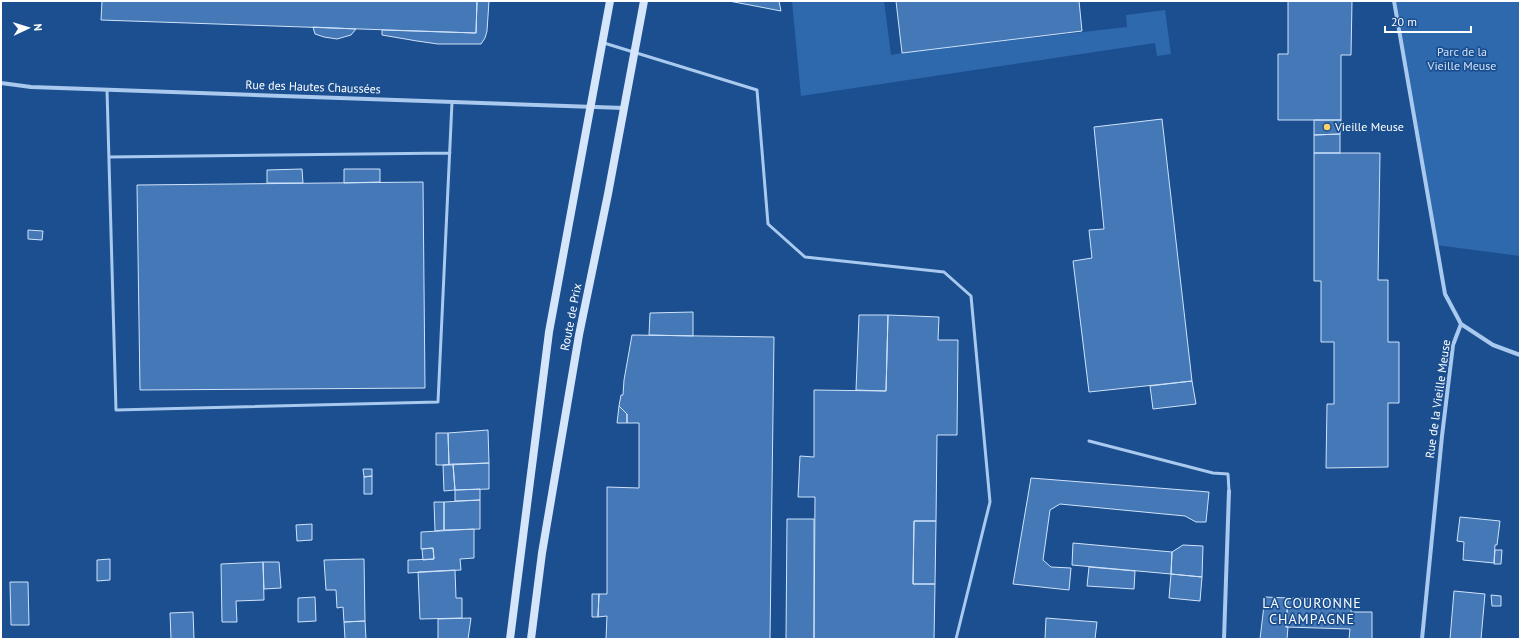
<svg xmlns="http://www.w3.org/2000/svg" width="1521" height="640" font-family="'PT Sans',sans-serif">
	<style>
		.green { fill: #2e69ad }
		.building { fill: #4478b7; stroke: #cfe3fa }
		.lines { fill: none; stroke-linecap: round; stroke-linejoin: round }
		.service { stroke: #a9c9ee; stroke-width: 3 }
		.minor { stroke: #a9c9ee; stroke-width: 4 }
		.secondary { stroke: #d6e6fa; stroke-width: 8 }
		.poi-dot { fill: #ffd166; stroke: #1b4f8f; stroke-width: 1.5 }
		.labels { text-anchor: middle; stroke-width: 3.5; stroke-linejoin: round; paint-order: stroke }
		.park-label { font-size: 12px; fill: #cfe3fa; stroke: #1b4f8f }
		.street-label { font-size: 12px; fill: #fff; stroke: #1b4f8f }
		.poi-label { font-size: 12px; fill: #fff; stroke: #1b4f8f; text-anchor: start }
		.quarter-label { font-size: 14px; letter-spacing: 1px; fill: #fff; stroke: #1b4f8f }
	</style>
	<rect width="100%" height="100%" fill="#1b4f8f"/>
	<!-- green -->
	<path class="green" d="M 792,1 L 884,1 L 891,55 L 902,53 L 1127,27 L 1126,15 L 1165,10 L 1171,54 L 1157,56 L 1155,43 L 801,96 Z
		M 1396,1 L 1520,1 L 1520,256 L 1436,245 L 1394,2 Z"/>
	<!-- building -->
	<path class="building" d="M 102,1 L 477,1 L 476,33 L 101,20 Z
		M 477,1 L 489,1 L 487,31 L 485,38 L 481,44 L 438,44 L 417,41 L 382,35 L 382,30 L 476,33 Z
		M 729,1 L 779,1 L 781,11 Z
		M 896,1 L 1079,1 L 1082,31 L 902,53 Z
		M 1288,1 L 1352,1 L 1351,55 L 1341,55 L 1341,120 L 1278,120 L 1278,54 L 1288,54 Z
		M 313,27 L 356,29 L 351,35 L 337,39 L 324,37 L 315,34 Z
		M 1162,119 L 1192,381 L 1089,392 L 1073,261 L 1092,258 L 1089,230 L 1104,229 L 1094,127 Z
		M 1314,120 L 1341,120 L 1340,134 L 1314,135 Z
		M 1340,134 L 1340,153 L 1314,153 L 1314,135 Z
		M 1314,153 L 1380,153 L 1378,280 L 1388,280 L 1388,342 L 1399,342 L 1399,403 L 1388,403 L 1388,467 L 1326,468 L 1327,404 L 1334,404 L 1334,342 L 1321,342 L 1321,281 L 1314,281 Z
		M 302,169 L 303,183 L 267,183 L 267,170 Z
		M 344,169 L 380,169 L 380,182 L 344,183 Z
		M 423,182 L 425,388 L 140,390 L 137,185 Z
		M 28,230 L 43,231 L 42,240 L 28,239 Z
		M 693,312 L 693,336 L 649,335 L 650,313 Z
		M 859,315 L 888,315 L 886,391 L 856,390 Z
		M 888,315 L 939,317 L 938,340 L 958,340 L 957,435 L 937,435 L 936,521 L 914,521 L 913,584 L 935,584 L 934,639 L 814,639 L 815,497 L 798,497 L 800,456 L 814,457 L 814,390 L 886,391 Z
		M 632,335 L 774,337 L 770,639 L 606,639 L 607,616 L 598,617 L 599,594 L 607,594 L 607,487 L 639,488 L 639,423 L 627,423 L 627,414 L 619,406 L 621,395 L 623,395 L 624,380 Z
		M 1192,381 L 1196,404 L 1153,409 L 1150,386 Z
		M 619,406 L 627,414 L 627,423 L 617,423 Z
		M 488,430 L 489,463 L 449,465 L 448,433 Z
		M 436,433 L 448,433 L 449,465 L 436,465 Z
		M 489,463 L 489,489 L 455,490 L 453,464 Z
		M 453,464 L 455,490 L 444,491 L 443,465 Z
		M 363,469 L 372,469 L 372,476 L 364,477 Z
		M 372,476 L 372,494 L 364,494 L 364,477 Z
		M 1031,478 L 1209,492 L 1206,522 L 1196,522 L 1185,516 L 1060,504 L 1050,510 L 1043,560 L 1051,567 L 1071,568 L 1069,590 L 1013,584 Z
		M 480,489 L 480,500 L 455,501 L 455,490 Z
		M 480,500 L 480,529 L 444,530 L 444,502 Z
		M 434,502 L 444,502 L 444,530 L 435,531 Z
		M 1460,517 L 1500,521 L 1497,545 L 1495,545 L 1494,563 L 1463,560 L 1464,542 L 1457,541 Z
		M 787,519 L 814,519 L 814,639 L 786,639 Z
		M 914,521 L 936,521 L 935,584 L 913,584 Z
		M 312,524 L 312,540 L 297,541 L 296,525 Z
		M 474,529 L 474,558 L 460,559 L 461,570 L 408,573 L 408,560 L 434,559 L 433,548 L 421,549 L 421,532 Z
		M 1073,543 L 1172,552 L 1171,574 L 1072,565 Z
		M 1183,545 L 1203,546 L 1202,577 L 1171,574 L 1172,552 Z
		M 433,548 L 434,559 L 423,560 L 422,549 Z
		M 1495,550 L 1502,550 L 1501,564 L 1494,564 Z
		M 110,559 L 110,580 L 97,581 L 97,560 Z
		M 364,559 L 365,621 L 344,622 L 343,607 L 337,608 L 336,590 L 326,590 L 324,560 Z
		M 263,562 L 279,562 L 281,588 L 264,589 Z
		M 263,562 L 264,600 L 236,601 L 237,622 L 222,622 L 221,564 Z
		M 1089,567 L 1135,571 L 1134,589 L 1087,586 Z
		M 455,570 L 456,598 L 462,598 L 462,618 L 420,619 L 418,572 Z
		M 1171,574 L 1202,577 L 1200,601 L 1169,598 Z
		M 10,582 L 28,582 L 29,625 L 11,625 Z
		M 1454,591 L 1485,594 L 1481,639 L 1450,639 Z
		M 592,594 L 599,594 L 598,617 L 592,617 Z
		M 1491,595 L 1501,596 L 1501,606 L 1492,606 Z
		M 315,597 L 316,621 L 298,622 L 298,598 Z
		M 1265,597 L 1288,598 L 1286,627 L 1288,627 L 1287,639 L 1260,639 Z
		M 1288,598 L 1351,599 L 1351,612 L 1372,612 L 1372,639 L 1349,639 L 1350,629 L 1286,627 Z
		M 193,612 L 194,639 L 171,639 L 170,613 Z
		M 471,618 L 468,639 L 438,639 L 438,619 Z
		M 1046,618 L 1097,622 L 1095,639 L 1045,639 Z
		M 365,621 L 366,639 L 345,639 L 344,622 Z"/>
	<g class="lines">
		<!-- service -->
		<path class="service" d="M 604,43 L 757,90 L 768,224 L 805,257 L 944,272 L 971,296 L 990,502 L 956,639
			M 107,90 L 116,410 L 438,402 L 452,102
			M 109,157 L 450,153
			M 1089,441 L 1213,473 L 1228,474 L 1229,491"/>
		<!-- minor -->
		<path class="minor" d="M 1394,1 L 1445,294 L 1461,324 L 1453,345 L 1442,436 L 1422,639
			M 1,83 L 31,87 L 624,108
			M 1461,324 L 1493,345 L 1520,355
			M 1224,639 L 1229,491"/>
		<!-- secondary -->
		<path class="secondary" d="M 510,639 L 549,332 L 610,1
			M 531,639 L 542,553 L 579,335 L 608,194 L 644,1"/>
	</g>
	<!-- markers -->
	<circle class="poi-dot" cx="1327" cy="127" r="4"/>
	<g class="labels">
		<!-- park labels -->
		<g class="park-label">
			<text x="1462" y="56">Parc de la<tspan x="1462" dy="14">Vieille Meuse</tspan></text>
		</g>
		<!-- street labels -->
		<g class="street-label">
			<text transform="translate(313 87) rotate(2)" y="4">Rue des Hautes Chaussées</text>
			<text transform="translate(571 317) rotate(-79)" y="4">Route de Prix</text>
			<text transform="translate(1438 399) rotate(-82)" y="4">Rue de la Vieille Meuse</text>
		</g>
		<!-- poi labels -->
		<g class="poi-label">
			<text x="1335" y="131">Vieille Meuse</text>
		</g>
		<!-- quarter labels -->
		<g class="quarter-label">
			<text x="1312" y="608">LA COURONNE<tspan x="1312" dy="16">CHAMPAGNE</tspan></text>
		</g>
	</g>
	<!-- border -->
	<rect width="1521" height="640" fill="none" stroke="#ffffff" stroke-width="4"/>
	<!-- north arrow -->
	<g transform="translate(28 28) rotate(86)" stroke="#1b4f8f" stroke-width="3" paint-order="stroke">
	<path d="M0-3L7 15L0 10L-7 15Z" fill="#ffffff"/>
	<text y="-6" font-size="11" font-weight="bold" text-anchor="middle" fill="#ffffff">N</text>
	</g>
	<!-- scale -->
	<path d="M1385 26v6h86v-6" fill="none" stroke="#ffffff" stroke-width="2"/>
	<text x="1391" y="26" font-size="12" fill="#ffffff" stroke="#1b4f8f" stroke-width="3" paint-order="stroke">20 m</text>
</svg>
